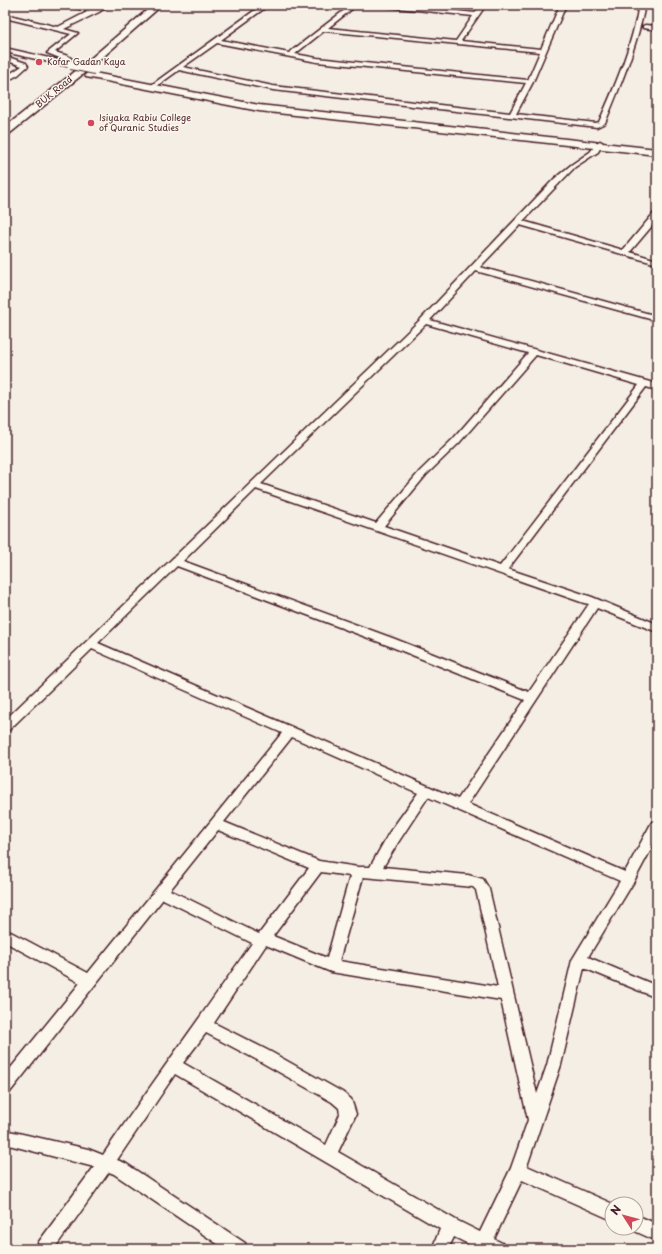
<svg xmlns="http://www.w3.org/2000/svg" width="662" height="1254" font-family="'Playpen Sans',sans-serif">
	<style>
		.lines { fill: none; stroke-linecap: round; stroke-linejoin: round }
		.street-casing { stroke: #4a1f2b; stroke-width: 3 }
		.secondary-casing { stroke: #4a1f2b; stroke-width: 3 }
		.primary-casing { stroke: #4a1f2b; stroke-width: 3 }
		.street { fill: #fbf7ec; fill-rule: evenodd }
		.secondary { fill: #fbf7ec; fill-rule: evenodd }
		.primary { fill: #fbf7ec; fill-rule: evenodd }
		.secondary-bridge-casing { stroke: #4a1f2b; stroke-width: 10; stroke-linecap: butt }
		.secondary-bridge { stroke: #fbf7ec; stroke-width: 8 }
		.poi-dot { fill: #d1495b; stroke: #fbf7ec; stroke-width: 1.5 }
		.labels { text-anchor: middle; stroke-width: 3; stroke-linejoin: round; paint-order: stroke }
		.far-poi-label { font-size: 9px; fill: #4a1f2b; stroke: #fbf7ec; text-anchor: start }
		.far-street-label { font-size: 9px; fill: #4a1f2b; stroke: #fbf7ec }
	</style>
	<rect width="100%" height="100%" fill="#f4eee4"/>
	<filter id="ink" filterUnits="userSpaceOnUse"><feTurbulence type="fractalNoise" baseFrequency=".025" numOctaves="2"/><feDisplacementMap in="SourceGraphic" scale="8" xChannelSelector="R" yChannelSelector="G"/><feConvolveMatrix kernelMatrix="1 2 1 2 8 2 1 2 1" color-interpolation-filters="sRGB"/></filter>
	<g filter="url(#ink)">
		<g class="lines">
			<defs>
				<path id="street" d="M 62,5 C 73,5 82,8 93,9 C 98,9 102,5 109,5 L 99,12 L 64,29 L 78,33 L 55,52 L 68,56 L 73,60 L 70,62 L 47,53 L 71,34 L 5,18 L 5,14 L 58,27 L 89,11 Z
					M 262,5 L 269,5 L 221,40 L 289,53 L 351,5 L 357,5 L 328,28 L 456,41 L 473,16 L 388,7 L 385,5 L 403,5 L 475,13 L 480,5 L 486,5 L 461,41 L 541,49 L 560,5 L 566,5 L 533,82 L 516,114 L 596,123 L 599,122 C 616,84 632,46 639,5 L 645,5 C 637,46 621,84 605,123 L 597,127 L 273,90 L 179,70 L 154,88 L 150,88 L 150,86 ZM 324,31 L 540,52 L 528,80 L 317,58 L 295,54 ZM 217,43 L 317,62 L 526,83 L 510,113 L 273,86 L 183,67 Z
					M 645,25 L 657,26 L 657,30 L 643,28 L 643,26 Z
					M 5,56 L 26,63 L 28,66 L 18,75 L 5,82 L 5,77 L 22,66 L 5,60 Z
					M 600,141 L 603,143 L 598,152 L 575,167 L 523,221 L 623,250 L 654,213 L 657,213 L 657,220 L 630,252 L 657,260 L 657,264 L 520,225 L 480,267 L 657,316 L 657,321 L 476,271 L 430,320 L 657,384 L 657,390 L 646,387 L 508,569 L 592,597 L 657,624 L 657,632 L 597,608 L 468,804 L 625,872 L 652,822 L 657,821 L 657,838 L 633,883 L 588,957 L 657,986 L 657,998 L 584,968 L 561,1065 L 527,1166 L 613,1204 L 612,1220 L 522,1180 L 494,1239 L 502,1243 L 504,1249 L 479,1249 L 454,1237 L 448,1249 L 432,1249 L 440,1229 L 175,1074 L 117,1160 L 125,1163 L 245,1243 L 247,1249 L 225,1249 L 114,1174 L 109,1172 L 54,1249 L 36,1249 L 38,1243 L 94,1167 L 5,1144 L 5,1130 L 88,1149 L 103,1155 C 152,1083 203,1014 252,943 L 163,899 L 10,1092 L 5,1094 L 5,1075 L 80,983 L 5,942 L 5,929 L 88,973 L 282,733 L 92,649 L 9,730 L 5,731 L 5,720 L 421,319 L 554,179 L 571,165 L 590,152 L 598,142 ZM 426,324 L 528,353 L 453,439 L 420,471 L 376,523 L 261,484 ZM 536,355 L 639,385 L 500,566 L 384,526 L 426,475 L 459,443 ZM 256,489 L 584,603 L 589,604 L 529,692 L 395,639 L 183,561 ZM 177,566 L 387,645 L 525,700 L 458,799 L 98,643 ZM 292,737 L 418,793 L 389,833 L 370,867 L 358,867 L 319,861 L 224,822 ZM 428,797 L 620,881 L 572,960 L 547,1065 L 537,1094 L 489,889 L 483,879 L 468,875 L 383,867 L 399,841 ZM 218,830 L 309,868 L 259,934 L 170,890 ZM 321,872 L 350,876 L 327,958 L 273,936 ZM 363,877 L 473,887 L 476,890 L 498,987 L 339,961 ZM 266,945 L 331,972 L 501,1000 L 528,1120 L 511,1168 L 480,1232 L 456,1220 L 338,1152 L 356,1114 L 351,1099 L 342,1092 L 271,1052 L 214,1023 ZM 206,1033 L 261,1062 L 332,1102 L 339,1108 L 340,1114 L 326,1145 L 183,1063 Z
					M 636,1215 L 657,1224 L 657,1241 L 630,1229 L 636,1228 Z"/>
				<path id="secondary" d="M 5,48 L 71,63 L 75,65 L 71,67 L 5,52 Z
					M 89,72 L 259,105 L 657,149 L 657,155 L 259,111 L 86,77 L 85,75 Z"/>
				<path id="primary" d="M 153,5 L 162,5 L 88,70 L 9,134 L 5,135 L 5,127 L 82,66 Z"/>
			</defs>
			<!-- street casing -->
			<use href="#street" class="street-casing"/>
			<!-- secondary casing -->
			<use href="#secondary" class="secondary-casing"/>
			<!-- primary casing -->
			<use href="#primary" class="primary-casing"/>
			<!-- street -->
			<use href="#street" class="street"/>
			<!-- secondary -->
			<use href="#secondary" class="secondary"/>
			<!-- primary -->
			<use href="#primary" class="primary"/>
			<defs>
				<path id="secondary-bridge" d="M 71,65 L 95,70"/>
			</defs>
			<!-- secondary-bridge casing -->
			<use href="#secondary-bridge" class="secondary-bridge-casing"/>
			<!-- secondary-bridge -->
			<use href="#secondary-bridge" class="secondary-bridge"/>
		</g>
	</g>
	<!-- markers -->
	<g class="poi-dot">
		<circle cx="39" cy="62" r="4"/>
		<circle cx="91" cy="123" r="4"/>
	</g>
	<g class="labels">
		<!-- far-poi labels -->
		<g class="far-poi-label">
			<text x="47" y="65">Kofar Gadan Kaya</text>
			<text x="99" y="121">Isiyaka Rabiu College<tspan x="99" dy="10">of Quranic Studies</tspan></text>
		</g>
		<!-- far-street labels -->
		<g class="far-street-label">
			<text transform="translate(54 92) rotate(-39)" y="3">BUK Road</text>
		</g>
	</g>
	<!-- margin -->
	<rect width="662" height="1254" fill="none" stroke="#fbf7ec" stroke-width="20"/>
	<rect x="10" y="10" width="642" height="1234" fill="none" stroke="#4a1f2b" stroke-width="1.5" filter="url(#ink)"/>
	<!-- north arrow -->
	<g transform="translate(624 1216) rotate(306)"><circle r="19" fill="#fbf7ec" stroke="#b4a19f"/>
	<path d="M0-3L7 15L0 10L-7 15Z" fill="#d1495b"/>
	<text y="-6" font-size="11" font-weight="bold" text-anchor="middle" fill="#4a1f2b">N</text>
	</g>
</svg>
